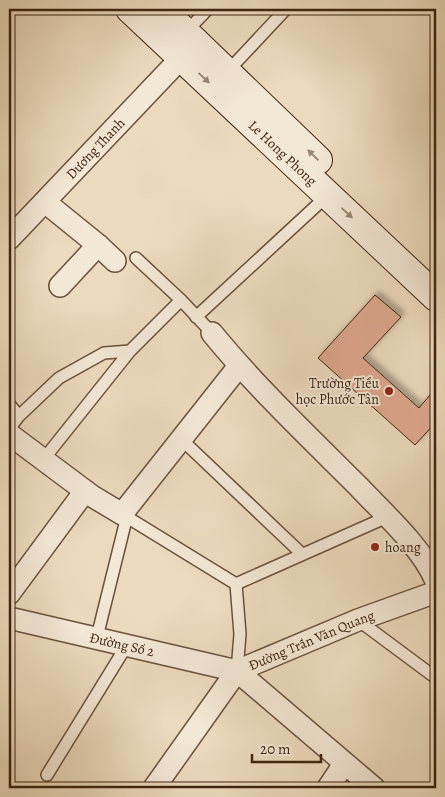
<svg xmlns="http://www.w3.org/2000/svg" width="445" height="797" font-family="Alegreya,serif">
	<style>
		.building { fill: #dda68e; stroke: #3e2510; filter: url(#shadow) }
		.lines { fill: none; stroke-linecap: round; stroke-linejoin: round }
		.service-casing { stroke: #6a523c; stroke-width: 14 }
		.minor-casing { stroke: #6a523c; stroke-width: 24 }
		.secondary-casing { stroke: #3e2510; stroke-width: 30 }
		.service { stroke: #f3e7d5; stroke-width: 11 }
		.minor { stroke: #f3e7d5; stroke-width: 21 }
		.secondary { stroke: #f3e7d5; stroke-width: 28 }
		.oneway { fill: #988672 }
		.poi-dot { fill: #8f2418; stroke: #f3e7d5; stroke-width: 2 }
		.labels { text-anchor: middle; stroke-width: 4; stroke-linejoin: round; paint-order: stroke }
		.street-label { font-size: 14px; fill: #3e2510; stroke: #f3e7d5 }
		.poi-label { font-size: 14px; fill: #3e2510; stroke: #f3e7d5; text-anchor: end }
	</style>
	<defs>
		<filter id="shadow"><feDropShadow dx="4.5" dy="-4.5" stdDeviation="2.5" flood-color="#0004"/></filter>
	</defs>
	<rect width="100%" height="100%" fill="#ecdabe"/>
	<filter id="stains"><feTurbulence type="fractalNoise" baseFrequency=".004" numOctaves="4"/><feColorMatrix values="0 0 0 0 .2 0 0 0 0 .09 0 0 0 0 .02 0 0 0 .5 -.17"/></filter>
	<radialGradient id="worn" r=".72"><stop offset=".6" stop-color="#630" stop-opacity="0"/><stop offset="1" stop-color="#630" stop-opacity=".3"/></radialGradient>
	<!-- building -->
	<path class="building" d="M 375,295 L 401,317 L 363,358 L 419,408 L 436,388 L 436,422 L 415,445 L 318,358 Z"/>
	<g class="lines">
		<defs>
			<path id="service" d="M 186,32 L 208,9
				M 227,72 L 286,9
				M 136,258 L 181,300 L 212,333
				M 196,317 L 328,195
				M 9,404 L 19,416
				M 9,429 L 19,416 L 59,378 L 104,353 L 130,351
				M 180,438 L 302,554
				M 43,460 L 130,351 L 181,300
				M 122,514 L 236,584 L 387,517
				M 236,584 L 240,634 L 237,671
				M 358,620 L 436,678
				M 97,637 L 127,516
				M 47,775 L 127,645"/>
			<g id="minor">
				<path d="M 45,202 L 98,245 L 115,261"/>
				<path id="s1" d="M 9,239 L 182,57"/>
				<path d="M 60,286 L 98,245"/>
				<path d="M 212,333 C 257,388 309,437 359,487 C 385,515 421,546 436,581"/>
				<path d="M 9,434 L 92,496 L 122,514 L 239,366"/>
				<path d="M 9,594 L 85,491"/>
				<path id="s2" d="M 9,618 L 237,671 L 374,788"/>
				<path id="s3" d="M 154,788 L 237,671 L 358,620 L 436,592"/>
				<path d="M 328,788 L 344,764"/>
			</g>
			<g id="secondary">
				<path id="s4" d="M 130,9 L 436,297"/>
				<path d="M 161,9 L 318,160"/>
			</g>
		</defs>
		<!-- service casing -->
		<use href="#service" class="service-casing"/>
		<!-- minor casing -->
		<use href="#minor" class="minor-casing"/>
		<!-- secondary casing -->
		<use href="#secondary" class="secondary-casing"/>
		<!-- service -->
		<use href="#service" class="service"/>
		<!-- minor -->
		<use href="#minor" class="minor"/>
		<!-- secondary -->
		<use href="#secondary" class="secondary"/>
	</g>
	<!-- one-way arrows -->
	<defs><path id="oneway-solid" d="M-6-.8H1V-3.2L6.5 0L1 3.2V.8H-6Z" transform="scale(1.25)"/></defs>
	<g class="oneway">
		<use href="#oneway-solid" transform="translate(204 78) rotate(43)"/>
		<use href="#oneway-solid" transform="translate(313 155) rotate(-136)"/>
		<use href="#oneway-solid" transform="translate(347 213) rotate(43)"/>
	</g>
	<!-- markers -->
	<g class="poi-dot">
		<circle cx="389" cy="391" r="5"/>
		<circle cx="375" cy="547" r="5"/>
	</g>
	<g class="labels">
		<!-- street labels -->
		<g class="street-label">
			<text dy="5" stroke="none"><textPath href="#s1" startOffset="125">Dương Thanh</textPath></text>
			<text dy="5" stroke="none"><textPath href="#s4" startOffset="210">Le Hong Phong</textPath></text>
			<text dy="5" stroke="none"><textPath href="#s3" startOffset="224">Đường Trần Văn Quang</textPath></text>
			<text dy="5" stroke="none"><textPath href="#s2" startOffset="116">Đường Số 2</textPath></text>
		</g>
		<!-- poi labels -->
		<g class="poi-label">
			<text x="379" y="388">Trường Tiểu<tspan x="379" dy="16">học Phước Tân</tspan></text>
			<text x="385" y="552" text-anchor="start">hoang</text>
		</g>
	</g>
	<!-- margin -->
	<rect width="445" height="797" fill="none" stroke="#ecdabe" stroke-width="30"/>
	<rect x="10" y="10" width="425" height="777" fill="none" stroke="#3e2510" stroke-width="2.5"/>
	<rect x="15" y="15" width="415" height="767" fill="none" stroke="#3e2510"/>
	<!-- scale -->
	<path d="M252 754v8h69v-8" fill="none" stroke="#3e2510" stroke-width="2.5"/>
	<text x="260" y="754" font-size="15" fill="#3e2510" stroke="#f3e7d5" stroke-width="4" paint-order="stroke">20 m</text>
	<rect width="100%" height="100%" filter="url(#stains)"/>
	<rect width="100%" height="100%" fill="url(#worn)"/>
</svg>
